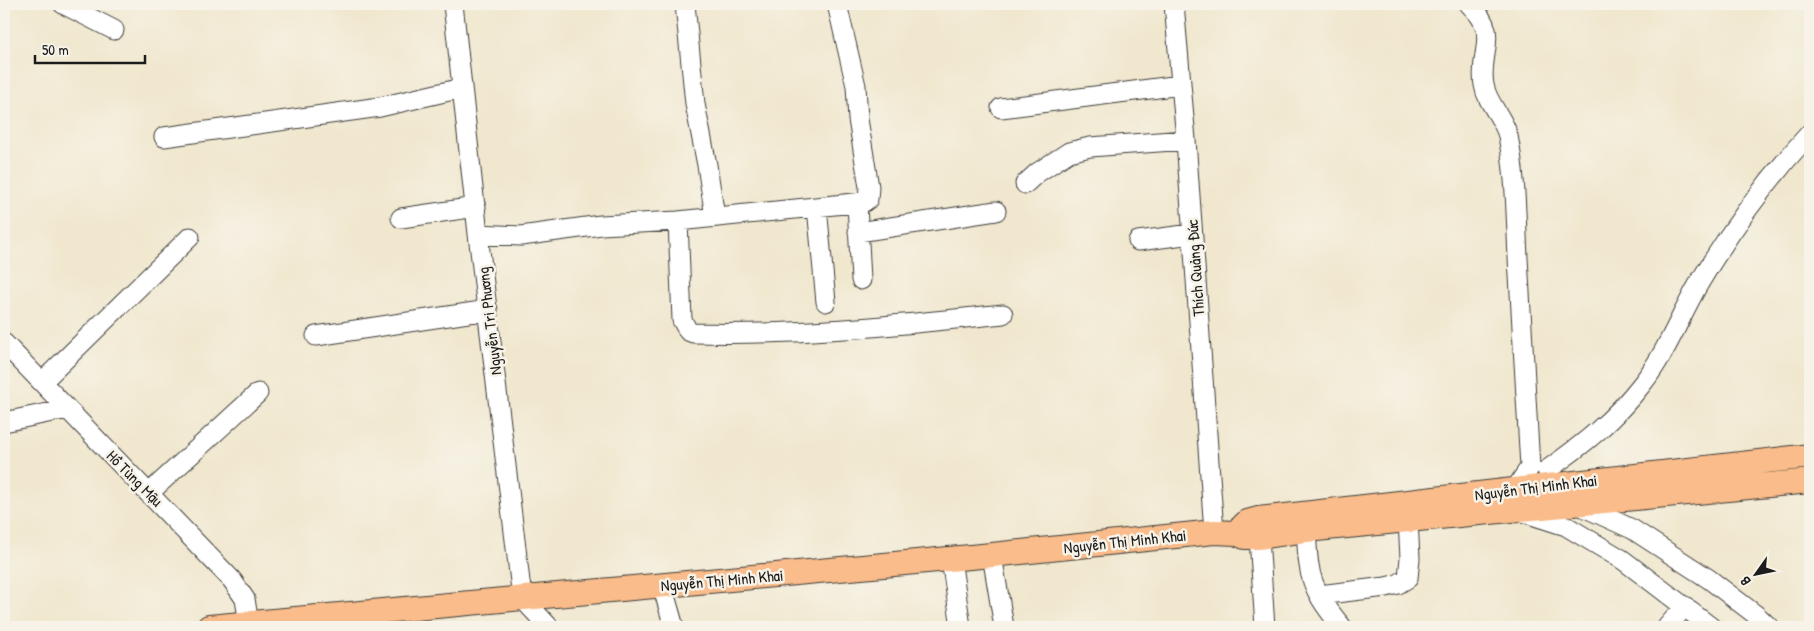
<svg xmlns="http://www.w3.org/2000/svg" width="1814" height="631" font-family="'Patrick Hand',sans-serif">
	<style>
		.lines { fill: none; stroke-linecap: round; stroke-linejoin: round }
		.minor-casing { stroke: #3c3a37; stroke-width: 21 }
		.major-casing { stroke: #3c3a37; stroke-width: 26 }
		.minor { stroke: #fff; stroke-width: 19 }
		.major { stroke: #f9bc8a; stroke-width: 24 }
		.labels { text-anchor: middle; stroke-width: 5; stroke-linejoin: round; paint-order: stroke }
		.street-label { font-size: 16px; fill: #1c1c1c; stroke: #f7f3e8 }
	</style>
	<rect width="100%" height="100%" fill="#f7f3e8"/>
	<filter id="ink" filterUnits="userSpaceOnUse"><feTurbulence type="fractalNoise" baseFrequency=".02" numOctaves="2"/><feDisplacementMap in="SourceGraphic" scale="10" xChannelSelector="R" yChannelSelector="G"/><feConvolveMatrix kernelMatrix="1 2 1 2 8 2 1 2 1" color-interpolation-filters="sRGB"/></filter>
	<filter id="wash" filterUnits="userSpaceOnUse"><feTurbulence type="fractalNoise" baseFrequency=".0096" numOctaves="4" result="noise"/><feDisplacementMap in="SourceGraphic" scale="20" xChannelSelector="R" yChannelSelector="G"/><feGaussianBlur stdDeviation="1.12" result="paint"/><feColorMatrix in="noise" values="0 0 0 0 0 0 0 0 0 0 0 0 0 0 0 0 0 1.4 0 .05"/><feComposite in="paint" operator="in"/></filter>
	<g filter="url(#wash)">
		<rect width="100%" height="100%" fill="#f0e7ce"/>
	</g>
	<g filter="url(#ink)">
		<g class="lines">
			<defs>
				<path id="minor" d="M 63,4 L 114,30
					M 453,4 L 478,234 L 522,598 L 549,627
					M 685,4 L 695,104 L 707,165 L 715,217
					M 1174,4 L 1186,140 L 1214,532
					M 1469,4 C 1502,34 1478,51 1484,85 C 1487,104 1504,118 1508,136 C 1516,176 1516,218 1518,258 C 1522,327 1526,397 1530,467 L 1514,491 L 1516,510 L 1566,526 L 1623,560 L 1711,627
					M 1001,108 L 1181,85
					M 164,137 L 380,107 L 462,88
					M 1025,184 L 1037,173 L 1069,152 L 1090,147 L 1186,140
					M 857,204 L 861,280
					M 817,207 L 826,302
					M 401,218 L 476,207
					M 678,221 L 682,320 L 688,331 L 693,333 C 796,336 900,325 1003,314
					M 858,232 L 996,211
					M 478,234 L 521,236 L 601,225 L 678,221 L 864,202 L 868,199 L 869,187 L 858,119 L 856,86 L 837,4
					M 1138,241 L 1192,234
					M 316,336 L 488,310
					M 4,343 L 232,580 L 245,599 L 249,624
					M 42,382 L 190,237
					M 4,422 L 67,409
					M 1547,470 C 1584,444 1614,420 1642,384 C 1666,354 1679,318 1698,285 C 1729,232 1769,178 1810,133
					M 149,493 L 258,393
					M 1577,502 L 1577,504 L 1632,529 L 1709,579 L 1756,615 L 1769,627
					M 1258,523 L 1265,627
					M 1306,530 C 1307,541 1307,554 1309,565 C 1312,590 1327,609 1342,627
					M 992,555 L 1004,627
					M 951,559 L 961,627
					M 662,585 L 674,627
					M 1319,595 L 1386,587 L 1398,584 L 1408,578 L 1410,558 L 1408,520
					M 1667,627 L 1685,606"/>
				<path id="major" d="M 1236,533 L 1247,522 L 1258,519 L 1810,456
					M 209,627 L 992,555 L 1214,532 L 1236,533 L 1245,537 L 1259,537 L 1306,530 L 1810,481"/>
			</defs>
			<!-- minor casing -->
			<use href="#minor" class="minor-casing"/>
			<!-- major casing -->
			<use href="#major" class="major-casing"/>
			<!-- minor -->
			<use href="#minor" class="minor"/>
			<!-- major -->
			<use href="#major" class="major"/>
		</g>
	</g>
	<g class="labels">
		<!-- street labels -->
		<g class="street-label">
			<text transform="translate(1195 268) rotate(-94)" y="6">Thích Quảng Đức</text>
			<text transform="translate(489 321) rotate(-97)" y="6">Nguyễn Tri Phương</text>
			<text transform="translate(135 478) rotate(45)" y="6">Hồ Tùng Mậu</text>
			<text transform="translate(1536 487) rotate(-7)" y="6">Nguyễn Thị Minh Khai</text>
			<text transform="translate(1125 541) rotate(-6)" y="6">Nguyễn Thị Minh Khai</text>
			<text transform="translate(722 580) rotate(-5)" y="6">Nguyễn Thị Minh Khai</text>
		</g>
	</g>
	<!-- margin -->
	<rect width="1814" height="631" fill="none" stroke="#f7f3e8" stroke-width="20"/>
	<!-- north arrow -->
	<g transform="translate(1756 574) rotate(237)" stroke="#f7f3e8" stroke-width="4" paint-order="stroke">
	<path d="M0-4L9 19L0 12L-9 19Z" fill="#1c1c1c"/>
	<text y="-8" font-size="14" font-weight="bold" text-anchor="middle" fill="#1c1c1c">B</text>
	</g>
	<!-- scale -->
	<path d="M35 55v8h110v-8" fill="none" stroke="#1c1c1c" stroke-width="2.5"/>
	<text x="42" y="55" font-size="15" fill="#1c1c1c" stroke="#f7f3e8" stroke-width="4" paint-order="stroke">50 m</text>
</svg>
